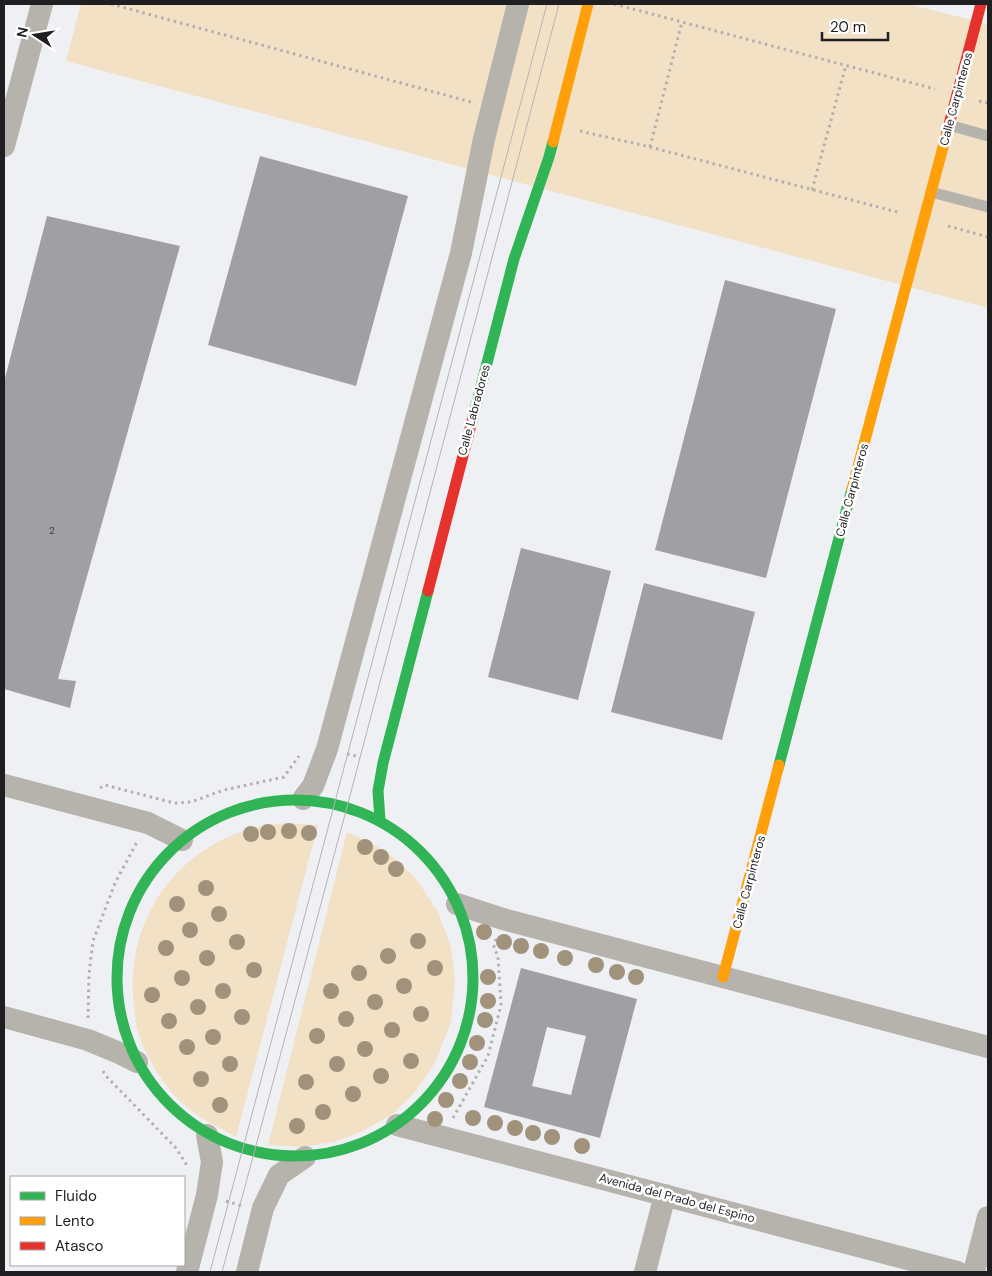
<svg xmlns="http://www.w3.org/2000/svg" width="992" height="1276" font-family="'DM Sans',sans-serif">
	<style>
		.green { fill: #f3e1c6 }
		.building { fill: #a0a0a3; fill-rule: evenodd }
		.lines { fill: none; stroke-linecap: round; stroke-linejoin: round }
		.path { stroke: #b3afad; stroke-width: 3; stroke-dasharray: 2.5 4; stroke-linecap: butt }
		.lane { stroke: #b6b2ac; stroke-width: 11 }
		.street { stroke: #b6b2ac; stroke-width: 22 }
		.fast { stroke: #30b455; stroke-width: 11 }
		.slow { stroke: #ff9f0a; stroke-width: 11 }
		.jam { stroke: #e5322d; stroke-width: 11 }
		.tram { stroke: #b5b4b2; stroke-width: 1 }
		.tree { fill: #a1927b }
		.labels { text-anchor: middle; stroke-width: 5; stroke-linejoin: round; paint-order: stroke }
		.number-label { font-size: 10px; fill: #3f3f42 }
		.street-label { font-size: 12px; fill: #1f1f21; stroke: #fff }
	</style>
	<rect width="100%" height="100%" fill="#eff0f3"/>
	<!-- green -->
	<path class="green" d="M 81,4 L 908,4 L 988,24 L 988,308 L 66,61 Z
		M 286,823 L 318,825 L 236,1137 C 214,1125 191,1114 174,1095 C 159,1078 143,1051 137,1029 C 136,1024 136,1019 135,1014 C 124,947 152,881 211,846 C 216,843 222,839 228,837 C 246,829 266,825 286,823 Z
		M 347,832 L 373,844 L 397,860 L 417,880 L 438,912 L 451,947 L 455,981 L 451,1022 L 435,1063 L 415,1092 L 394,1113 L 363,1131 L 334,1142 L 302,1147 L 268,1145 Z"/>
	<!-- building -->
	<path class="building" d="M 260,156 L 408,196 L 356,386 L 208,345 Z
		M 47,216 L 180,246 L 58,679 L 76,681 L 70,708 L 4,689 L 4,382 Z
		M 725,280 L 836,309 L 766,578 L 655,550 Z
		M 521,548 L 611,571 L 578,700 L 488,677 Z
		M 644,583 L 755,612 L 722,740 L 611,712 Z
		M 521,968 L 637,999 L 600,1138 L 484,1107 ZM 547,1027 L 586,1036 L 571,1095 L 532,1086 Z"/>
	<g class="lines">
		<!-- path -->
		<path class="path" d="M 111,4 L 471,102
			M 614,4 L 935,89
			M 979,101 L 988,103
			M 580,131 L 650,147 L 901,213
			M 650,147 L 682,22
			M 812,190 L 846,65
			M 948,226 L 988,237
			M 347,754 L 360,757
			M 100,788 L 105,785 L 174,803 L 191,802 L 224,790 L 284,777 L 299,756
			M 88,1018 L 89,974 L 93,941 L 115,883 L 137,842
			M 103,1071 L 106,1076 L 176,1148 L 188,1167
			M 453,1118 L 488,1056 L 501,1005 L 498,957 L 494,947 L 496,939
			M 226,1201 L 242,1206"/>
		<!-- lane -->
		<path class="lane" d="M 949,125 L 988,136
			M 931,192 L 988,207"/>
		<!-- street -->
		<path class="street" d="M 4,146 L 42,4
			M 4,785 L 148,823 L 182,840
			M 303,799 L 313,786 L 327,749 L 461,253 L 484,139 L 518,4
			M 457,904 L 475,910 L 503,919 L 988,1047
			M 4,1017 L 88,1040 L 117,1052 L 137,1062
			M 397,1125 L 957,1272
			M 187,1272 L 207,1195 L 212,1162 L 207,1135
			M 247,1272 L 263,1208 L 279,1175 L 305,1157
			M 645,1272 L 665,1195
			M 974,1272 L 988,1217"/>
		<!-- fast -->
		<path class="fast" d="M 472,421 L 514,259 L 549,157 L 553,142
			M 779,765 L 852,489
			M117 978a178 178 0 1 1 356 0a178 178 0 1 1-356 0Z
			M 380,820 L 378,791 L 383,763 L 428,591"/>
		<!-- slow -->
		<path class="slow" d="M 553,142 L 588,4
			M 852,489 L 947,132
			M 723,977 L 779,765"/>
		<!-- jam -->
		<path class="jam" d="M 947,132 L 981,4
			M 428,591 L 472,421"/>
		<!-- tram -->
		<path class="tram" d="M 210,1272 L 547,4
			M 222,1272 L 347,807 L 559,4"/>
	</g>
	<!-- trees -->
	<g class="tree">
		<circle cx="289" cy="831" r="8"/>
		<circle cx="268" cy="832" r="8"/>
		<circle cx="309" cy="833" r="8"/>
		<circle cx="251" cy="834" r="8"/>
		<circle cx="365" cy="847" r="8"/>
		<circle cx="381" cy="857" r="8"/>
		<circle cx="396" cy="869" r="8"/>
		<circle cx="206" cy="888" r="8"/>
		<circle cx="177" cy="904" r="8"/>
		<circle cx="219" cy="914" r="8"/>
		<circle cx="190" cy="930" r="8"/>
		<circle cx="484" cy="932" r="8"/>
		<circle cx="418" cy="941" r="8"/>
		<circle cx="237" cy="942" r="8"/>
		<circle cx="504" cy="942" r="8"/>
		<circle cx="521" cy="946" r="8"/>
		<circle cx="166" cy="948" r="8"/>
		<circle cx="541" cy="951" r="8"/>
		<circle cx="388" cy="956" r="8"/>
		<circle cx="207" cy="958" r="8"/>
		<circle cx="565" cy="958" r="8"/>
		<circle cx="596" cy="965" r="8"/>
		<circle cx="435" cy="968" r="8"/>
		<circle cx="254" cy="970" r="8"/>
		<circle cx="617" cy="972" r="8"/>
		<circle cx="359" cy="973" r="8"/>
		<circle cx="488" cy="977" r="8"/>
		<circle cx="636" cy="977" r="8"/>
		<circle cx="182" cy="978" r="8"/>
		<circle cx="404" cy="986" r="8"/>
		<circle cx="223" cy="991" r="8"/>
		<circle cx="331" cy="991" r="8"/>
		<circle cx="152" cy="995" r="8"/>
		<circle cx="488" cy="1001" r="8"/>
		<circle cx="375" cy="1002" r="8"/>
		<circle cx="198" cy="1007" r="8"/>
		<circle cx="421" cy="1014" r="8"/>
		<circle cx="242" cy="1017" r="8"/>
		<circle cx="346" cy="1019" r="8"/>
		<circle cx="485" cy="1020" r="8"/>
		<circle cx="169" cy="1021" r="8"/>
		<circle cx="392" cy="1030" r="8"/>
		<circle cx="317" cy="1036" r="8"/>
		<circle cx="213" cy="1037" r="8"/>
		<circle cx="477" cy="1043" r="8"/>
		<circle cx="187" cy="1047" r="8"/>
		<circle cx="365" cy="1049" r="8"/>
		<circle cx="411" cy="1061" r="8"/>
		<circle cx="470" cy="1062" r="8"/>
		<circle cx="230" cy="1064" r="8"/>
		<circle cx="337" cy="1064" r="8"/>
		<circle cx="381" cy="1076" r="8"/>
		<circle cx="201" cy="1079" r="8"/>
		<circle cx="460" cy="1081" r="8"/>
		<circle cx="306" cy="1082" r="8"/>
		<circle cx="353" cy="1094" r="8"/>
		<circle cx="446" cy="1100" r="8"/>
		<circle cx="220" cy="1105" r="8"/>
		<circle cx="323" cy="1112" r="8"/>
		<circle cx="473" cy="1118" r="8"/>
		<circle cx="435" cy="1119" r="8"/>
		<circle cx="495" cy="1123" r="8"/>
		<circle cx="297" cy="1126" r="8"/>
		<circle cx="515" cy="1128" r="8"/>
		<circle cx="533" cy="1133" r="8"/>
		<circle cx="552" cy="1137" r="8"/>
		<circle cx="582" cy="1146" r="8"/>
	</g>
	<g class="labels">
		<!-- number labels -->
		<g class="number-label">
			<text x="52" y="534">2</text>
		</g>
		<!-- street labels -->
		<g class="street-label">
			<text transform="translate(956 99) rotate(-75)" y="4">Calle Carpinteros</text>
			<text transform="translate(474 410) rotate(-75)" y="4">Calle Labradores</text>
			<text transform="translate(852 490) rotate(-75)" y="4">Calle Carpinteros</text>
			<text transform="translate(749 882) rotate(-75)" y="4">Calle Carpinteros</text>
			<text transform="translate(677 1198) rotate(15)" y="4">Avenida del Prado del Espino</text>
		</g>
	</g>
	<!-- border -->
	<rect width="992" height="1276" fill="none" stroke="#1f1f21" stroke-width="10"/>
	<!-- legend -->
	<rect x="10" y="1176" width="175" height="90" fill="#ffffff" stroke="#a5a5a6"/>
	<rect x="20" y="1192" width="25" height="8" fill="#30b455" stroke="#a5a5a6"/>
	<text x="55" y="1201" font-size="15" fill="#1f1f21">Fluido</text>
	<rect x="20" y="1217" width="25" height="8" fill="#ff9f0a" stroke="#a5a5a6"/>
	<text x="55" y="1226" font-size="15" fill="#1f1f21">Lento</text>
	<rect x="20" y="1242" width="25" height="8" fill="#e5322d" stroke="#a5a5a6"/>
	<text x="55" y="1251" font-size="15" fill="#1f1f21">Atasco</text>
	<!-- north arrow -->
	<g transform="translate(35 35) rotate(282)" stroke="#ffffff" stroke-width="4" paint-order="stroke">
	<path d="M0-4L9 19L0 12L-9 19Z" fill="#1f1f21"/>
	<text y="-8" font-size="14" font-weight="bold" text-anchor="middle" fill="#1f1f21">N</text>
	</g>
	<!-- scale -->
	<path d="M822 32v8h66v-8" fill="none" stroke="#1f1f21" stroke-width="2.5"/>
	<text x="830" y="32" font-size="15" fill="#1f1f21" stroke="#ffffff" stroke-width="4" paint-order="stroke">20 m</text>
</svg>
